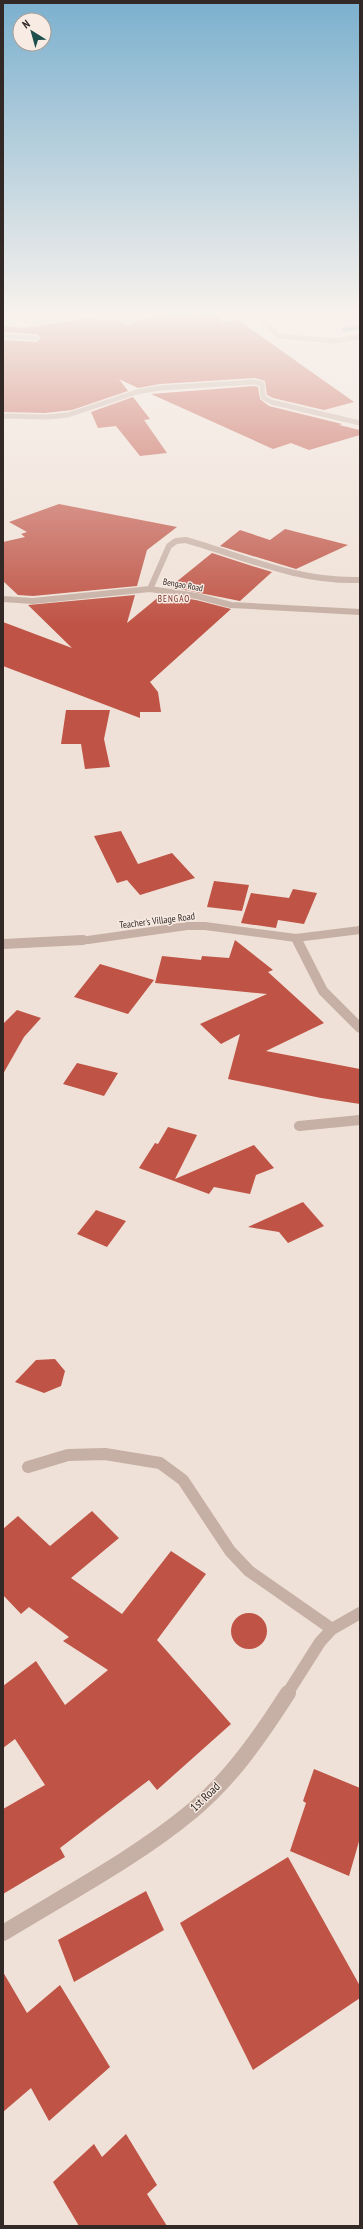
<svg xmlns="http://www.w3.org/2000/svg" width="363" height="2229" font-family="'PT Sans Narrow',sans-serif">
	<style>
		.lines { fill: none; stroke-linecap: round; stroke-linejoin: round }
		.stream { stroke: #78aaa6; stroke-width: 4 }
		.building { fill: #bf5345 }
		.minor-far5 { stroke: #c6afa4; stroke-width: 5 }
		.minor-far4 { stroke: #c6afa4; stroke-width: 6 }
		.minor-far3 { stroke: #c6afa4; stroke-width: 8 }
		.minor-far2 { stroke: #c6afa4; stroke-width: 10 }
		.minor-far1 { stroke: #c6afa4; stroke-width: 12 }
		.minor { stroke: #c6afa4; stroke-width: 16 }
		.labels { text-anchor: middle; stroke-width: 3; stroke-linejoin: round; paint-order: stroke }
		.far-street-label { font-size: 9px; fill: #322825; stroke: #f7ebe3 }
		.far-neighbourhood-label { font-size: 9px; letter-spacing: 1px; fill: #7c2d23; stroke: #f7ebe3 }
		.street-label { font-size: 10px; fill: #322825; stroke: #f7ebe3 }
		.near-street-label { font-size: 12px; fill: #322825; stroke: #f7ebe3 }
	</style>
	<rect width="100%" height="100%" fill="#efe1d7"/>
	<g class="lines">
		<!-- stream -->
		<path class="stream" d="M 344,330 L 360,327"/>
	</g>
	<!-- building -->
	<path class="building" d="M 204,314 L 215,314 L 222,322 L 238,320 L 354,402 L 324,410 L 273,398 L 267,395 L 265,381 L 255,378 L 160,384 L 138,388 L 119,379 L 128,391 L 72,410 L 45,413 L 3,412 L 3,340 L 37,342 L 41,338 L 37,334 L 3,332 L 3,326 L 25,328 L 93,317 L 99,321 L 113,318 L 129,325 L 141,319 Z
		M 254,386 L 258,387 L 260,399 L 269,406 L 342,424 L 339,425 L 360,430 L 360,435 L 309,450 L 291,443 L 273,449 L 151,394 Z
		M 133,397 L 150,419 L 144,420 L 167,453 L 140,456 L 116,426 L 98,428 L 91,412 Z
		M 59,504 L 177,527 L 147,550 L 137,586 L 33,596 L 18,595 L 3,581 L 3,542 L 25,537 L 21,534 L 27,532 L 9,522 Z
		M 285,529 L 348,545 L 296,569 L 220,546 L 240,530 L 270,540 Z
		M 212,553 L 249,565 L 272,572 L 240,601 L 170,587 Z
		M 135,595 L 127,623 L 161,595 L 196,600 L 231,609 L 150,682 L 158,692 L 161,712 L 140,712 L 140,718 L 3,666 L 3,622 L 72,648 L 28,605 Z
		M 66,710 L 110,710 L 104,739 L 110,767 L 85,769 L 81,744 L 61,744 Z
		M 121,831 L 138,864 L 172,853 L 195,878 L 140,895 L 127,880 L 117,883 L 94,836 Z
		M 214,881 L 249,885 L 242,911 L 207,907 Z
		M 293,889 L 317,893 L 304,924 L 278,920 L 276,928 L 241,923 L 251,893 L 289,898 Z
		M 235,940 L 273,970 L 268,972 L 324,1023 L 266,1051 L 360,1069 L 360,1104 L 321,1098 L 228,1079 L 240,1034 L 221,1044 L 200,1024 L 267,994 L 155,983 L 162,956 L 201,960 L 202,956 L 229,958 Z
		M 100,964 L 154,980 L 128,1014 L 74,997 Z
		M 17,1010 L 41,1018 L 24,1037 L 3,1074 L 3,1024 Z
		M 77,1063 L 118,1073 L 104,1096 L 63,1084 Z
		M 168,1127 L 197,1135 L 175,1179 L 254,1145 L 274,1168 L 256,1175 L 250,1194 L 214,1187 L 209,1194 L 139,1168 L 155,1143 L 158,1144 Z
		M 303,1202 L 324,1226 L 288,1243 L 279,1232 L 248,1227 Z
		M 96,1210 L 126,1221 L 107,1247 L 77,1234 Z
		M 55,1359 L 65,1371 L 61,1386 L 44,1393 L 15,1382 L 36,1360 Z
		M 92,1511 L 119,1538 L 71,1578 L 122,1614 L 171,1551 L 206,1574 L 157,1640 L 231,1724 L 157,1790 L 149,1780 L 60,1848 L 65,1857 L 3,1894 L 3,1809 L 45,1785 L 15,1739 L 3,1748 L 3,1686 L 36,1661 L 65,1705 L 108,1670 L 63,1641 L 69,1637 L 29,1607 L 21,1614 L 3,1595 L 3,1529 L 18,1516 L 50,1546 Z
		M231 1631a18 18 0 1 1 36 0a18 18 0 1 1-36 0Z
		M 314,1769 L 360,1788 L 360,1838 L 349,1876 L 290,1851 L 306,1803 L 303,1801 Z
		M 288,1857 L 360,1986 L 360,1998 L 253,2070 L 180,1923 Z
		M 146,1891 L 164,1930 L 74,1982 L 58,1940 Z
		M 3,1972 L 27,2013 L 60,1985 L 110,2067 L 49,2121 L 31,2088 L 3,2112 Z
		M 126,2134 L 157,2185 L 147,2194 L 167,2226 L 79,2226 L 53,2182 L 94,2144 L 102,2157 Z"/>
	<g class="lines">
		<!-- minor-far5 -->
		<path class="minor-far5" d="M 255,314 L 279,336 L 334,341 L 360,337
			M 156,315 L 168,314
			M 3,336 L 37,338
			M 3,416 L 47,417 L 68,415 L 137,392 L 160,388 L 254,382 L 262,384 L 263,397 L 271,402 L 360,423"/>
		<!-- minor-far4 -->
		<path class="minor-far4" d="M 150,589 L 169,546 L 176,541 L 186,540 C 245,557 297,582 360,580
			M 3,599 L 33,601 L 150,589 L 197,596 L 231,605 L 360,612"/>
		<!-- minor-far3 -->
		<path class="minor-far3" d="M 296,938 L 298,941
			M 62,941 L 88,940 L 187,926 L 205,926 L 296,938 L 360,930"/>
		<!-- minor-far2 -->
		<path class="minor-far2" d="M 297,940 L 323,991 L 360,1028
			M 3,944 L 83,940
			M 299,1126 L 360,1120"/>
		<!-- minor-far1 -->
		<path class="minor-far1" d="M 28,1467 L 68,1455 L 105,1454 L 160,1463 L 183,1480 L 230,1551 L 249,1571 L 332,1629
			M 287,1694 L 320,1642 L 332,1629 L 360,1613"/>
		<!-- minor -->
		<path class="minor" d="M 3,1933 C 65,1895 137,1857 192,1811 C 231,1779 261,1735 288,1693"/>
	</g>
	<!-- sky -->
	<linearGradient id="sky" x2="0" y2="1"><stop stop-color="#7bb0ce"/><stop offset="0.5" stop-color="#f8f2ed"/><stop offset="1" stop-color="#f8f2ed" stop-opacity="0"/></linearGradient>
	<rect width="363" height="626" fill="url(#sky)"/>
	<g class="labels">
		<!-- far-street labels -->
		<g class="far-street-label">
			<text transform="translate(183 585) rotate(10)" y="3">Bengao Road</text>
		</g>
		<!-- far-neighbourhood labels -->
		<g class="far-neighbourhood-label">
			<text x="174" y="602">BENGAO</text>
		</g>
		<!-- street labels -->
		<g class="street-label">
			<text transform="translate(157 920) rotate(-7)" y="4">Teacher's Village Road</text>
		</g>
		<!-- near-street labels -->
		<g class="near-street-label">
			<text transform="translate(205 1797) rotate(-44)" y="4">1st Road</text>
		</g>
	</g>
	<!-- border -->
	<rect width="363" height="2229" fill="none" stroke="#322825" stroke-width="8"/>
	<!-- north arrow -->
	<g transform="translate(32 32) rotate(323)"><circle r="19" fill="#f7ebe3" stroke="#a89d97"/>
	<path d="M0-3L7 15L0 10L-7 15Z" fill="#1d504d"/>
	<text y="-6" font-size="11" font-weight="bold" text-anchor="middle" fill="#322825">N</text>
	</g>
</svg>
